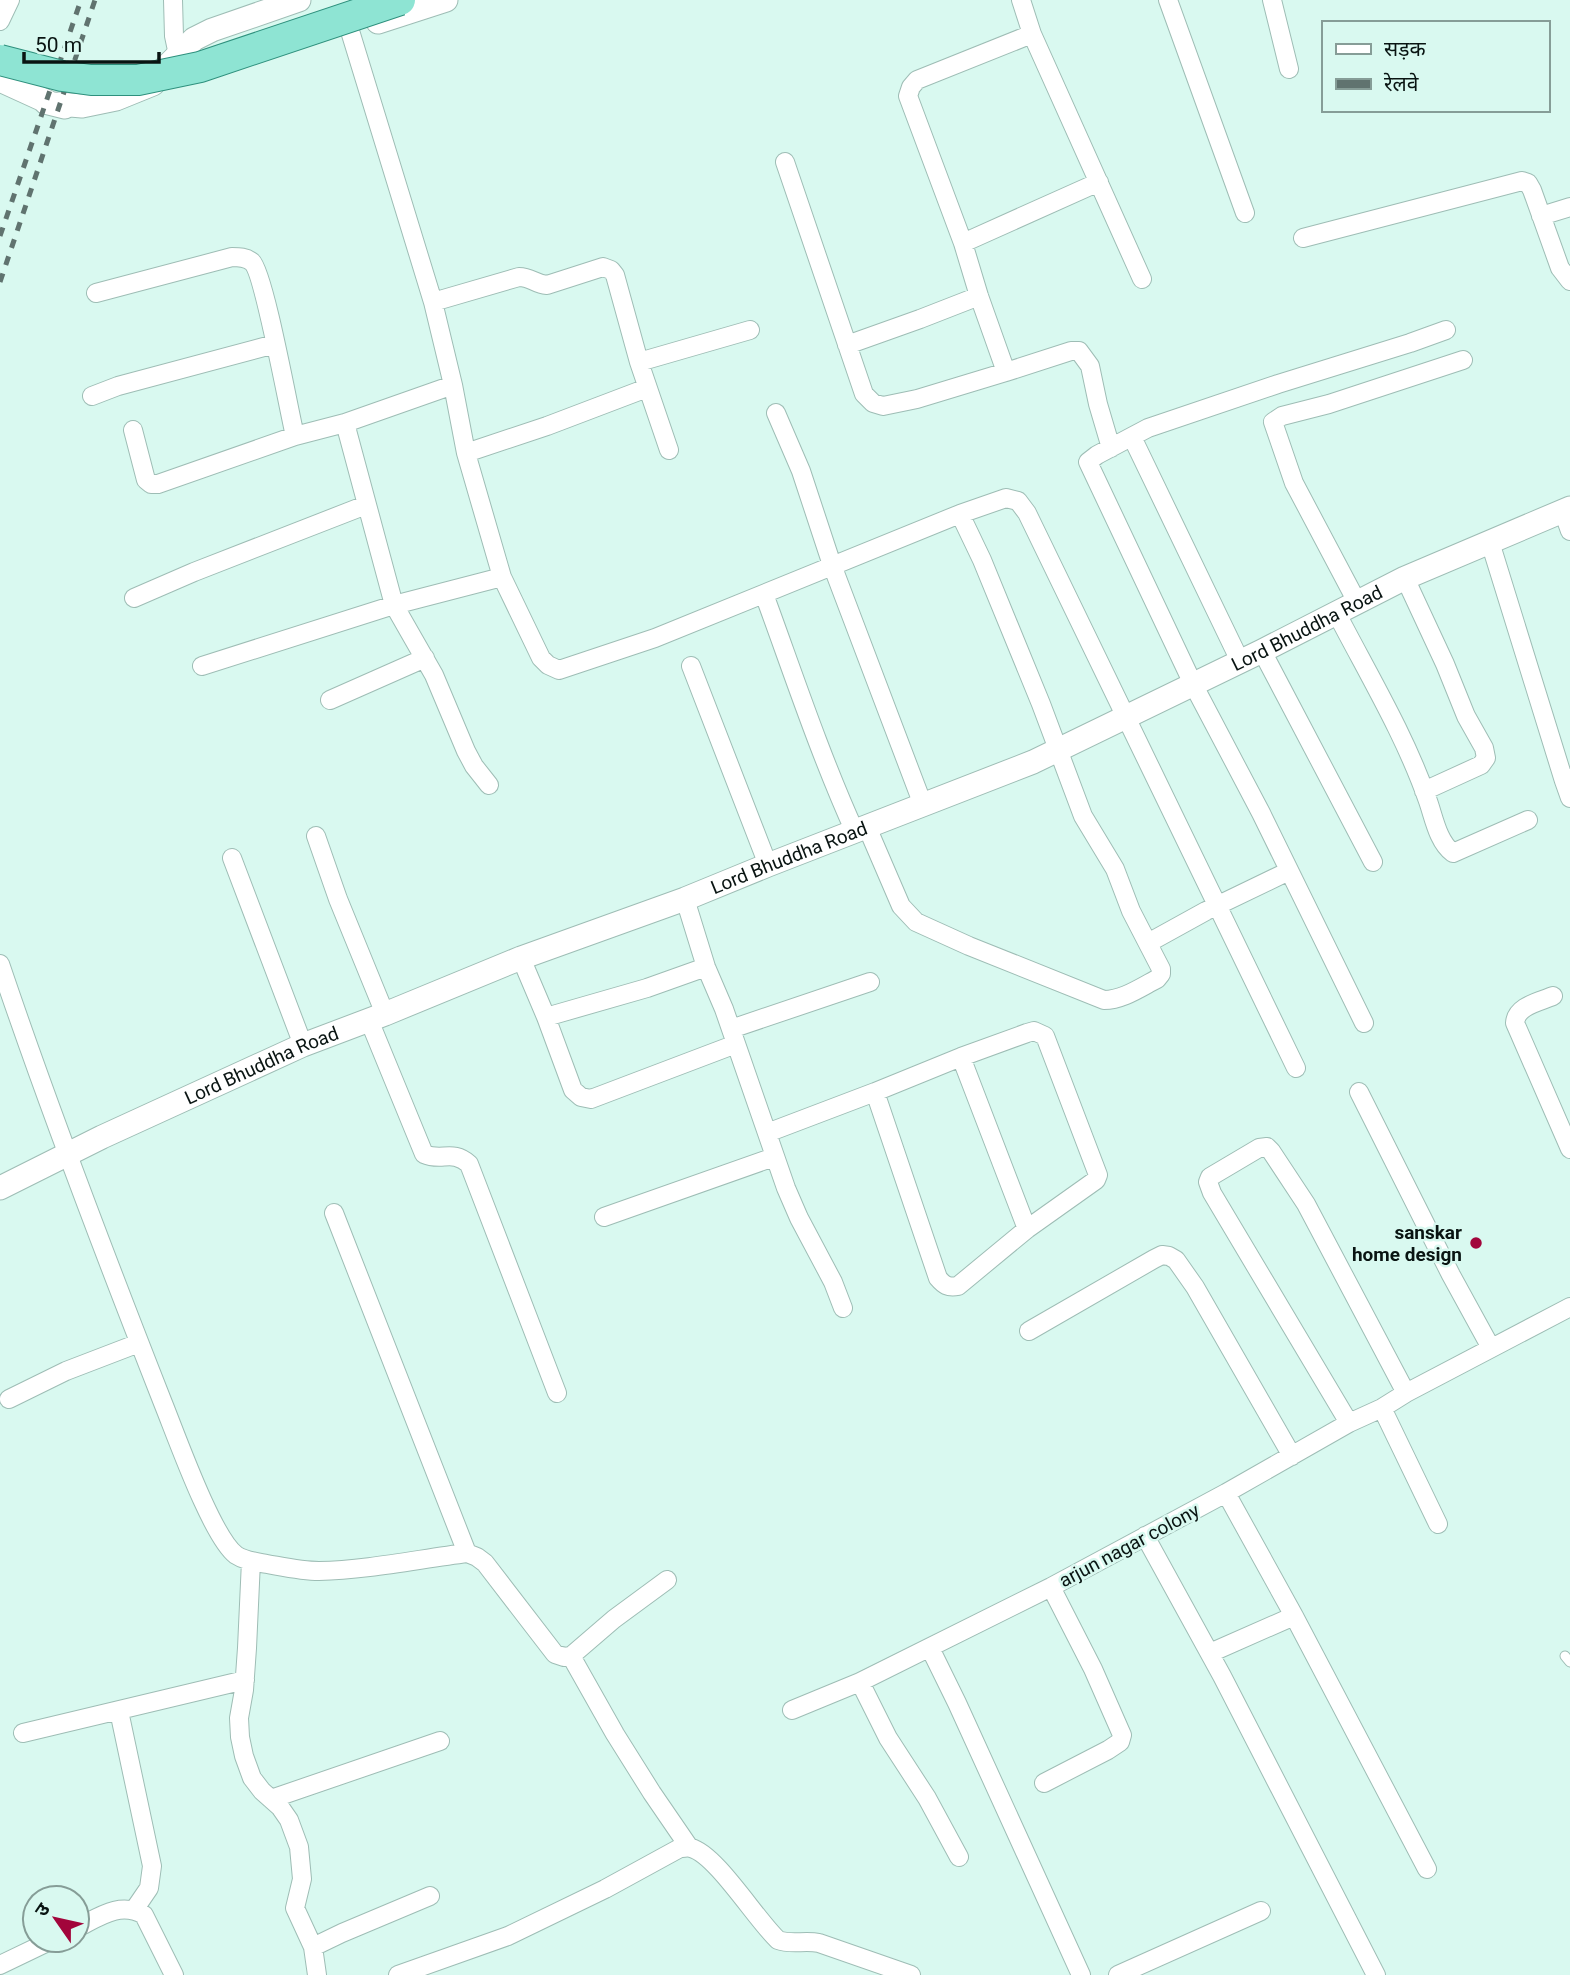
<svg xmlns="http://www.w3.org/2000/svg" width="1570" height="1975" font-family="Roboto,'Noto Sans Devanagari',sans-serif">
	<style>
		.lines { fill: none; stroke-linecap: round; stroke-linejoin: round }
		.service-casing { stroke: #9ebdb5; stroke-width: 11 }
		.minor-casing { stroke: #9ebdb5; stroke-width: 20 }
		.tertiary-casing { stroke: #9ebdb5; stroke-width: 25 }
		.service { stroke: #fff; stroke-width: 9 }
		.minor { stroke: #fff; stroke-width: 18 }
		.tertiary { stroke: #fff; stroke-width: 23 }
		.rail { stroke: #60736f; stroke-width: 5; stroke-dasharray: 9 9; stroke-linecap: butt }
		.primary-bridge-casing { stroke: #2e907d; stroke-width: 32; stroke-linecap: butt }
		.primary-bridge { stroke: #8ee4d3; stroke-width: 30 }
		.poi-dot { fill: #a2053b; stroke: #d9f9f0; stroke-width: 2.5 }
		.labels { text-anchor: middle; stroke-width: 5; stroke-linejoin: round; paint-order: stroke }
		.street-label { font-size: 19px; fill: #091412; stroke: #d9f9f0 }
		.poi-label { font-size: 19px; font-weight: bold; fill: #091412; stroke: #d9f9f0; text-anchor: end }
	</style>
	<rect width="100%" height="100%" fill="#d9f9f0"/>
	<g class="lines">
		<defs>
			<path id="service" d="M 1565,1656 L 1570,1662"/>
			<path id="minor" d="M 173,0 L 174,36 L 178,55
				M 1021,0 L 1032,34 L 1142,279
				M 1168,0 L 1245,213
				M 1272,0 L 1289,69
				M 0,21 L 10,0
				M 350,31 L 433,302 L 453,385 L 466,453 L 547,426 L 647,388
				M 785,162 L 864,394 L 873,403 L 883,406 L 917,399 L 1006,372 L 979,296 L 963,243 L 908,96 L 911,87 L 917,80 L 1032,34
				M 1541,216 L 1570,207
				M 1303,238 L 1522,181 L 1528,183 L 1532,190 L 1560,268 L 1570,281
				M 963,243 L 1099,182
				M 96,293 L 232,257 C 239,257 246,257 252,262 C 264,273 289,411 295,436
				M 433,302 L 519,277 C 531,277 535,284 547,285 L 603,267 L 611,270 L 615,275 L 639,362 L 669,450
				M 847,345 L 920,319 L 979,296
				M 639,362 L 750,330
				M 1006,372 L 1071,351 L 1079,351 L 1090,366 L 1098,404 L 1111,448
				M 92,396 L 118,386 L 275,344
				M 776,413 L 801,471 L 832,565 L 923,805
				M 345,423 L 394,605 L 434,675 L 466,751 L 474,766 L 489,785
				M 133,430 L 146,480 L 151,484 L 158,484 L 295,436 L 345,423 L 453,385
				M 1132,437 L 1240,661
				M 466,453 L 502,577 L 541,658 L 548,665 L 559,670 L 655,638 L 960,514 L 1006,498 L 1018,501 L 1027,513 L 1296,1068
				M 1563,511 L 1570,531
				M 1490,542 L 1564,781
				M 1405,578 L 1445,664 L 1466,716 L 1484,748 L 1486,758 L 1481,765 L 1424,791
				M 764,594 C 793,673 820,755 855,832
				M 134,598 L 194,572 L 366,505
				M 1357,602 L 1294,483 L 1273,422 L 1282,416 L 1329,404 L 1463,360
				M 1336,612 C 1368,674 1405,735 1428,801 C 1434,818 1438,842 1453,853 L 1528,820
				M 1262,651 L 1373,862
				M 202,666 L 394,605 L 502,577
				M 691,666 L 768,865
				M 330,700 L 425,658
				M 1570,778 L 1564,781 L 1570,798
				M 867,827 L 901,906 L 916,922 L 969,946 L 1104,1000 C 1123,1000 1141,987 1157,979 L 1161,974 L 1161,969 L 1131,911 L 1115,869 L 1083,816 L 1041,704 L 982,560 L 960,514
				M 316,836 L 338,899 L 385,1014
				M 232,858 L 303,1045
				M 685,899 L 706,967 L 724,1009 L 786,1188 L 799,1218 L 833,1282 L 843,1308
				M 1148,943 L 1206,911 L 1289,871
				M 521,958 L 546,1017 L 573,1090 L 581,1097 L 591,1099 L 736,1044
				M 0,964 C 50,1112 106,1258 163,1403 C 176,1435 212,1537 236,1555 C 245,1561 256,1562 267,1564 C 284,1567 302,1571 319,1571 C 367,1570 419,1559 467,1553 L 477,1557 L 485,1563 L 555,1654 L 564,1657 L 571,1656 L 614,1619 L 667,1580
				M 1553,996 C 1539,1002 1516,1006 1515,1023 L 1570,1149
				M 546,1017 L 647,988 L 706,967
				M 369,1020 L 424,1154 C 442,1162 452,1149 469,1164 L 557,1393
				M 1364,1023 L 1261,813 L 1193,684 L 1088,462 L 1097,455 L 1148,428 L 1278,384 L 1410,343 L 1446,330
				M 731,1029 L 870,982
				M 875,1092 L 938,1278 C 944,1285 948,1288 958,1286 L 1027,1229 L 1096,1180 L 1098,1175 L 1045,1036 L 1034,1031 L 1027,1033 L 961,1057
				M 1359,1092 L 1451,1275 L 1491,1348
				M 767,1133 L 875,1092 L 961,1057 L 1027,1229
				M 334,1213 L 467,1553
				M 604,1217 L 774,1157
				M 1029,1331 L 1154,1259 L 1162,1255 L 1169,1256 L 1176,1260 L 1195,1287 L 1292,1456
				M 9,1399 L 66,1371 L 139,1343
				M 1382,1408 L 1438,1524
				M 1349,1423 L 1212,1193 L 1208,1182 L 1210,1177 L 1259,1148 L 1267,1147 L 1271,1151 L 1306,1204 L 1406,1393
				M 1226,1493 L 1294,1616 L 1427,1869
				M 1145,1536 L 1222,1676 L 1376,1975
				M 251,1561 L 247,1648 L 244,1690 L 239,1718 L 240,1737 L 244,1756 L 252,1778 L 262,1791 L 280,1807 L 289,1820 L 299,1847 L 302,1879 L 295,1908 L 313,1947 L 342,1933 L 430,1896
				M 930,1648 L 957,1703 L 1081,1975
				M 1210,1653 L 1294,1616
				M 571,1656 L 615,1734 L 652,1793 L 689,1847
				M 792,1710 L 860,1682
				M 119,1711 L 152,1866 L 149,1888 L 134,1910
				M 23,1733 L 245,1680
				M 1044,1783 L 1108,1750 L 1120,1742 L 1122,1735 L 1093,1669 L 1051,1587
				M 271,1799 L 440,1741
				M 959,1857 L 927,1798 L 888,1738 L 860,1682 L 1051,1587 L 1226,1493 L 1349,1423 L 1382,1408 L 1406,1393 L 1570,1307
				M 77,1928 C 99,1917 120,1901 144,1915 L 174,1975
				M 313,1947 L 317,1975
				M 0,1965 L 52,1940
				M 398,1975 L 508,1936 L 605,1889 L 680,1848 C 685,1848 687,1847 691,1848 C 716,1854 757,1921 778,1940 C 791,1945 805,1940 819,1943 L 911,1975
				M 1118,1975 L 1261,1911"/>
			<g id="tertiary">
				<path d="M 378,22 L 446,0"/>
				<path d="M 156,77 L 194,39 L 212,30 L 299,0"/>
				<path d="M 0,80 L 48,102 L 45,102 L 65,107 L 59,104 L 82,106 L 116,99 L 153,84"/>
				<path id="s1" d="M 0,1188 L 102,1137 L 303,1045 L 385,1014 L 521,958 L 685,899 L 768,865 L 1033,762 L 1262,651 L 1405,578 L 1570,508"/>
			</g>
		</defs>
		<!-- service casing -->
		<use href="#service" class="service-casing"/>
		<!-- minor casing -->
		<use href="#minor" class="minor-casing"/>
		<!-- tertiary casing -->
		<use href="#tertiary" class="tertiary-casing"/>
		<!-- service -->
		<use href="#service" class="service"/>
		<!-- minor -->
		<use href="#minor" class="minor"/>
		<!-- tertiary -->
		<use href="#tertiary" class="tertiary"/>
		<!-- rail -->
		<path class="rail" d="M 0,236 L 81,0
			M 0,282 L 95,0"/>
		<defs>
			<path id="primary-bridge" d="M 0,60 L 62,76 L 91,80 L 138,80 L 200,67 L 400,0"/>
		</defs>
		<!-- primary-bridge casing -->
		<use href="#primary-bridge" class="primary-bridge-casing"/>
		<!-- primary-bridge -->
		<use href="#primary-bridge" class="primary-bridge"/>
	</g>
	<!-- markers -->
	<circle class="poi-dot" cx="1476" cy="1243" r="7"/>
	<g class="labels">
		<!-- street labels -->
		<g class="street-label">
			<text dy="7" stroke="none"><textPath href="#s1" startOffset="1423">Lord Bhuddha Road</textPath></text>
			<text dy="7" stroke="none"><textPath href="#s1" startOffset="856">Lord Bhuddha Road</textPath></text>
			<text dy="7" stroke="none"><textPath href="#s1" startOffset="289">Lord Bhuddha Road</textPath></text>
			<text transform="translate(1129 1545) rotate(-28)" y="7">arjun nagar colony</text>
		</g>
		<!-- poi labels -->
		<g class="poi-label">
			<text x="1462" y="1239">sanskar<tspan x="1462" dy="22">home design</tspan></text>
		</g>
	</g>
	<!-- legend -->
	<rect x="1322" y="21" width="228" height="91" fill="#d9f9f0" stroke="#869d97" stroke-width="2"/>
	<rect x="1336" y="44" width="35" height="10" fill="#ffffff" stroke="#869d97" stroke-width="2"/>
	<text x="1384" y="56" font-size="21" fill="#091412">सड़क</text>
	<rect x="1336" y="79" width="35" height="10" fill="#60736f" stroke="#869d97" stroke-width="2"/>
	<text x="1384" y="91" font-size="21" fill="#091412">रेलवे</text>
	<!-- north arrow -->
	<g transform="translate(56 1919) rotate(304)"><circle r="33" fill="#d9f9f0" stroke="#869d97" stroke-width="2"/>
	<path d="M0-5L12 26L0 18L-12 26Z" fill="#a2053b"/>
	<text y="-10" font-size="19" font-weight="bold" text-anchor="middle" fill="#091412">उ</text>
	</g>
	<!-- scale -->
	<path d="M24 52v10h135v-10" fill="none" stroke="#091412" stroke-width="3.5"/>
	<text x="35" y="52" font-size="21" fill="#091412" stroke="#d9f9f0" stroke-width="5" paint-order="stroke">50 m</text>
</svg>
